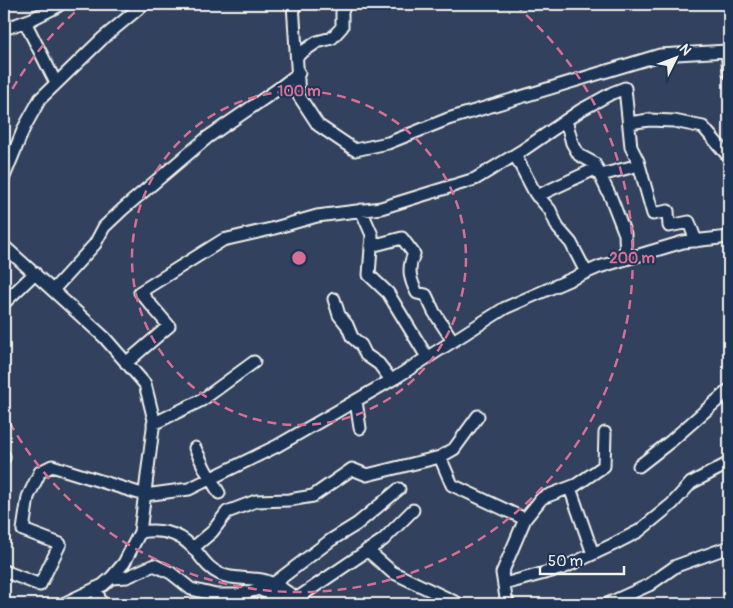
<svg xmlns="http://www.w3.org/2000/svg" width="733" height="608" font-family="Pangolin,sans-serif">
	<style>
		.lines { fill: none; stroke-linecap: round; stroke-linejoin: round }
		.minor-casing { stroke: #f4f1e8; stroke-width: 15 }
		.minor { stroke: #1d3557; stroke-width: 11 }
		.ring { fill: none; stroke: #d66f93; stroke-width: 2.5; stroke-dasharray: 9 6 }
		.centre { fill: #d66f93; stroke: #1d3557; stroke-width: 2.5 }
		.ring-label { font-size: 15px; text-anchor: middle; font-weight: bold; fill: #d66f93; stroke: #1d3557; stroke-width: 4; stroke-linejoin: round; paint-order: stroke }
	</style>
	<rect width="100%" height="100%" fill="#31415e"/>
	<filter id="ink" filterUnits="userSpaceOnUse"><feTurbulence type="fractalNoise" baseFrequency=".02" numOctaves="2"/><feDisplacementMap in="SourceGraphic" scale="10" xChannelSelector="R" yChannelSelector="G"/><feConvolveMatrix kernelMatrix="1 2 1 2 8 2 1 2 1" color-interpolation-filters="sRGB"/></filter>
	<g filter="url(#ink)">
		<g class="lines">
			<defs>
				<path id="minor" d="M 293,4 L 299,96 L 318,125 L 355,150 L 388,143 L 448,119 L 660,55 L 727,51 L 729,73
					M 25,22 L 56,83
					M 4,29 L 32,19 L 58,6 L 56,4
					M 298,55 L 317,42 L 332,38 L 342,27 L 342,12 L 345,4
					M 566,120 L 572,143 L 579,155 L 594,163 L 611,198 L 625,234 L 626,259
					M 629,123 L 649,120 L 674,121 L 703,127 L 729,157
					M 515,155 L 535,193 L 550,210 L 558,228 L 571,243 L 586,272
					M 601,175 L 639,165
					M 4,177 L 24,128 L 40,99 L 103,38 L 144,4
					M 537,196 L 597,168
					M 361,210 L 372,235 L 369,275 L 388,293 L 427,357
					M 4,246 L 104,337 L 145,384 L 154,420 L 140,532 L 124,563 L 111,578 L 103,585 L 63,604
					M 371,246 L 402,238 L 414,254 C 407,268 410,280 417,293 L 426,295 L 434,312 L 453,341
					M 53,290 L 95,244 L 104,227 L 123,209 L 208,137 L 278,89 L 299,73
					M 334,299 L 339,315 L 347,325 L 352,337 L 361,345 L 366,355 L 379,364 L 391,380
					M 4,303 L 35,273
					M 126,363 L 169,326 L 140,292 L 223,240 L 271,229 L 317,216 L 381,208 L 475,179 L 523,150 L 581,110 L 612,93 L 625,88 L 631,147 L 638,161 L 653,214 L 668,211 L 669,226 L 689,222 L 696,241
					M 356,401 L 360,428
					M 153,424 L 202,400 L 254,362
					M 195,448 L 205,469 L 219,493
					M 4,456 L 4,458
					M 440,457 L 452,485 L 525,519
					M 639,466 L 671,441 L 729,390
					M 570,488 L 593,554
					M 140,532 C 158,529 177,532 190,545 C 201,555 205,567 220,574 C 232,580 252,577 266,581 C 280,585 293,597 306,604
					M 193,548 L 212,532 L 227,512 L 256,501 L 289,500 L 313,496 L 352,469 L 367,475 L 440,457 L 454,449 L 478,416
					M 367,550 L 392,572 L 459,604
					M 4,571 L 40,585 L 60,544 L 23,530 L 28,497 L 40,472 L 52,466 L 145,495 L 189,489 L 277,446 L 395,378 L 505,308 L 599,267 L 683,242 L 729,237
					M 111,578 L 127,577 L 154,565 L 171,573 L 191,589 L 216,595 L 237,595 L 259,589 L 288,603 L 296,599 L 383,540 L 413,510
					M 273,584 L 331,540 L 357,524 L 399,489
					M 504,584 L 563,568 L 612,545 L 639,531 L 672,504 L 691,483 L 729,463
					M 96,588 L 101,604
					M 509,604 L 506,598 L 502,573 L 525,519 L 542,498 L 576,485 L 604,466 L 605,433
					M 607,604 L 649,585 L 676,566 L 729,547"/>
			</defs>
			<!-- minor casing -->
			<use href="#minor" class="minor-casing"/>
			<!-- minor -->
			<use href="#minor" class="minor"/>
		</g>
	</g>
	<!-- distance rings -->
	<g class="ring">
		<circle cx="299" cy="258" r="167"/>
		<path d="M5 102A333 333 0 0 1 83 5M515 5A333 333 0 1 1 5 414"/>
	</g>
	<circle cx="299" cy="258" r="8" class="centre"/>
	<g class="ring-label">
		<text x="299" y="96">100 m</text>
		<text x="632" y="263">200 m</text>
	</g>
	<!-- margin -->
	<rect width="733" height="608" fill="none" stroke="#1d3557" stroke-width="20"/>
	<rect x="10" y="10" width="713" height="588" fill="none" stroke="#f4f1e8" stroke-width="2" filter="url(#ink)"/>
	<!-- north arrow -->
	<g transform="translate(676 58) rotate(48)" stroke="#1d3557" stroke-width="4" paint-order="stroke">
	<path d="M0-4L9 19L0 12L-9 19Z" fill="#f4f1e8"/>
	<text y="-8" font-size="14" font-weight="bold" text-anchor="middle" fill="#f4f1e8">N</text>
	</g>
	<!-- scale -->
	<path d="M540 566v8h84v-8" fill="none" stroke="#f4f1e8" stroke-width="2.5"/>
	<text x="548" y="566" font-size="15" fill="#f4f1e8" stroke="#1d3557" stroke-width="4" paint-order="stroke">50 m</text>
</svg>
